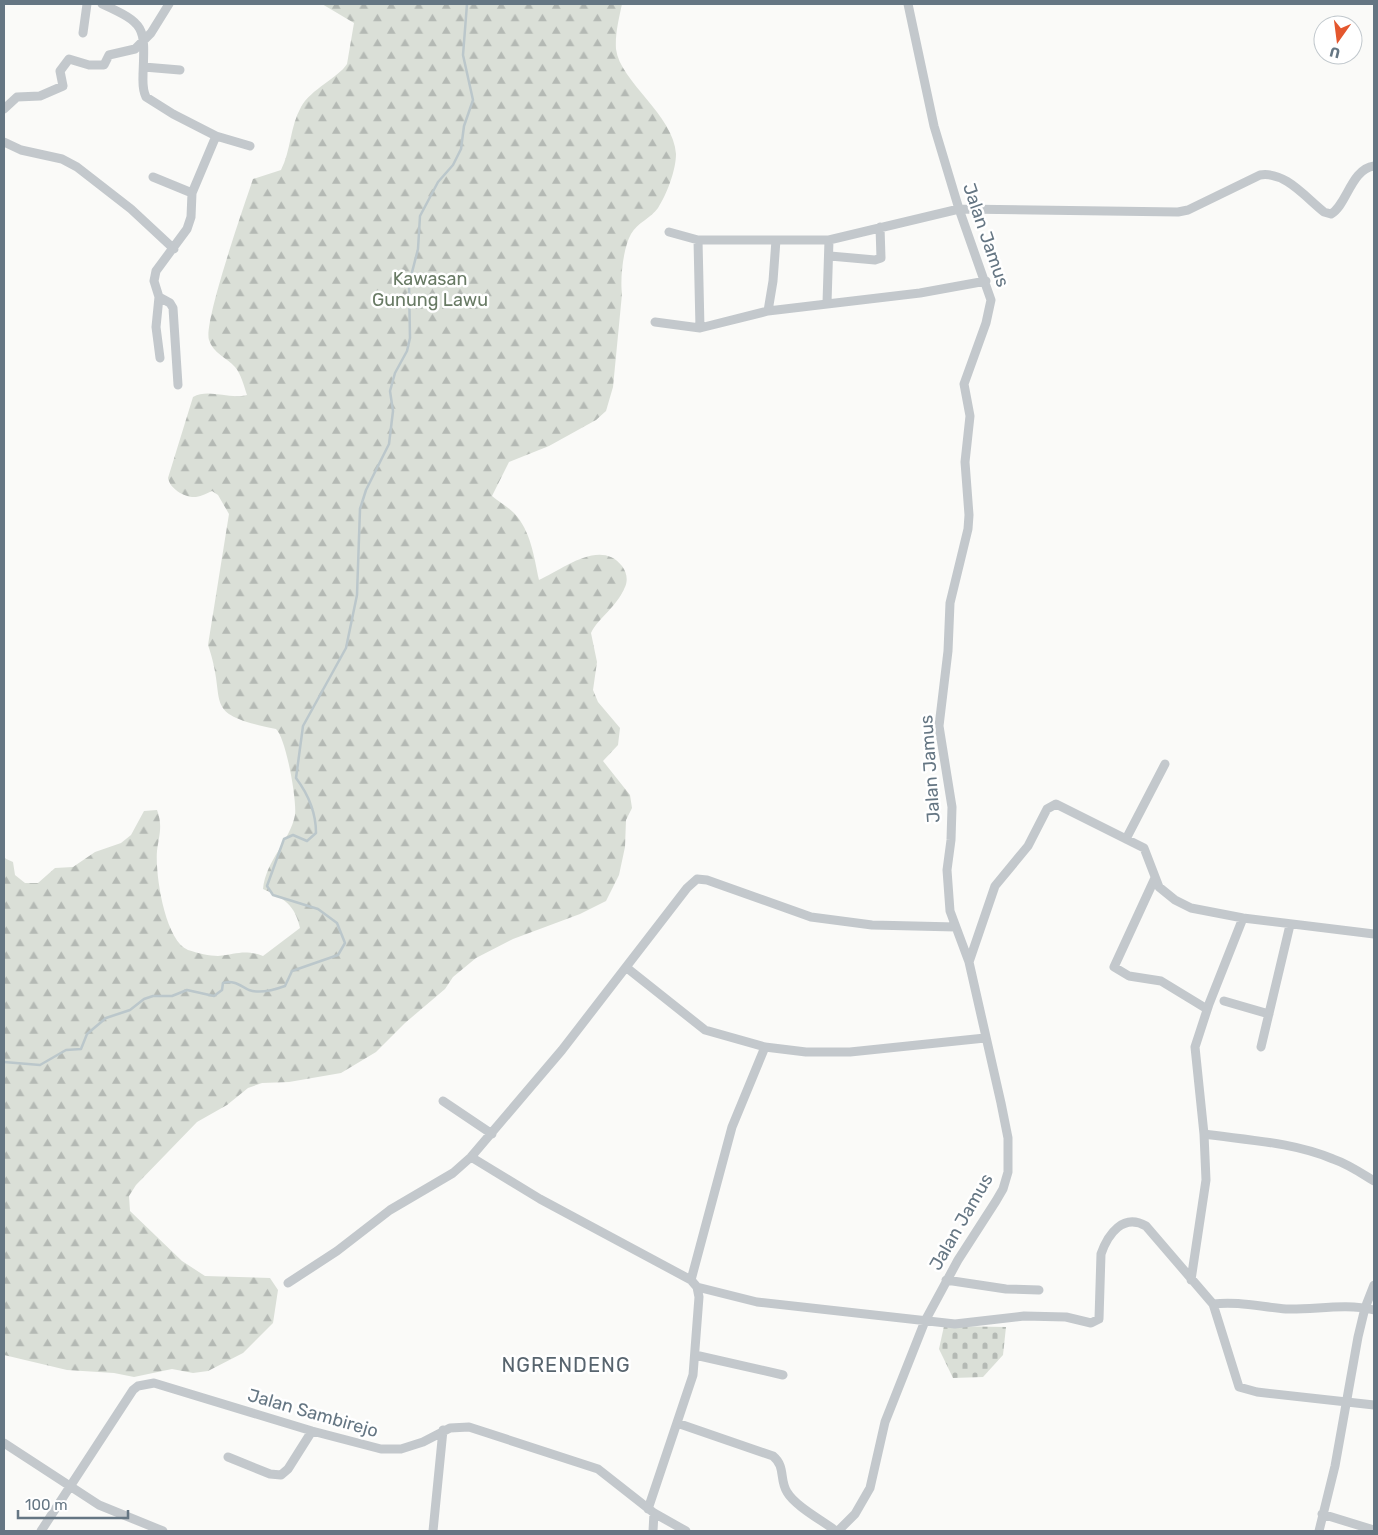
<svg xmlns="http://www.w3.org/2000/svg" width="1378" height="1535" font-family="Rubik,sans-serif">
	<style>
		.forest { fill: url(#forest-firs) }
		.cemetery { fill: url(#cemetery-stones) }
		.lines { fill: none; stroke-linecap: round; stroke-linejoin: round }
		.stream { stroke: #bbc7cb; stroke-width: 2.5 }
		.minor { stroke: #c3c8cc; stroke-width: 9 }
		.labels { text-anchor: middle; stroke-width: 5; stroke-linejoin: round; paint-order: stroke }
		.street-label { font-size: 18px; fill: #657683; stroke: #fff }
		.park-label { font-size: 18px; fill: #687a64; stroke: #fff }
		.quarter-label { font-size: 20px; letter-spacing: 1px; fill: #57646e; stroke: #fff }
	</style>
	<defs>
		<pattern id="forest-firs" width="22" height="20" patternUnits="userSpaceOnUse" patternTransform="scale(1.25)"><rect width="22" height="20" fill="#dadfd7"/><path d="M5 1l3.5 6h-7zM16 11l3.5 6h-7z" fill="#b4b9b4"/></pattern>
		<pattern id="cemetery-stones" width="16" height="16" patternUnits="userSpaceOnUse" patternTransform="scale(1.25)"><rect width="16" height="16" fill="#dadfd7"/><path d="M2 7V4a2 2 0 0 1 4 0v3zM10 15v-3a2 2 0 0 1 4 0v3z" fill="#b4b9b4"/></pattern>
	</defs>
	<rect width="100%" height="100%" fill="#fafaf8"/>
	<!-- forest -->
	<path class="forest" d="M 322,4 L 622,4 C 619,18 615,34 616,49 C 620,82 674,115 676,154 C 676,170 667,194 658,208 C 651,218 637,223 631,234 C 623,248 620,279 622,294 L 613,387 L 606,411 L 596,420 L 549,446 L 509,462 L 492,496 C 499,502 508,507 514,513 C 531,531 534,557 539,580 C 562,570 600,538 622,566 C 627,573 628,580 625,587 C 616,608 599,617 591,633 L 597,662 L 593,690 L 598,702 L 620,728 L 618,745 L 603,761 L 630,795 L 632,808 L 626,820 L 625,847 L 619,875 L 606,901 L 580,914 L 513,939 L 476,958 L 453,977 L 445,989 L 405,1023 L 376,1052 L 341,1073 L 289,1082 L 262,1083 L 248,1088 L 227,1105 L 197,1122 L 136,1185 L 129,1196 L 130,1211 L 182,1261 L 205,1276 L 270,1278 L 278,1290 L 273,1323 L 243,1353 L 208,1371 L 193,1373 L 172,1369 L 134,1377 L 114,1373 L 67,1370 L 4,1355 L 4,858 L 13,862 L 15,875 L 25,883 L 38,883 L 55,868 L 73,867 L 95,852 L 121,843 L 131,835 L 144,811 L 157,810 C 163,826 159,835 157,851 C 155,874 165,941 188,950 C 197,953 210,956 218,956 C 237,954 244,949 263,956 L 300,928 C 295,905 284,898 263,889 C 266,860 290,841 295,815 C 297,800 286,738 276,729 C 198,713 229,705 208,645 L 229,514 L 218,495 L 212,491 C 207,493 202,496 196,497 C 185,498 170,489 168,478 L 193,397 C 209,388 229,400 247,395 C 244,386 241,374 235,367 C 227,358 213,353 209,340 C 203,323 245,203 253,179 L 281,170 C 291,151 290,126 301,107 C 311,89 338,78 347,64 L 354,23 Z"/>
	<!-- cemetery -->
	<path class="cemetery" d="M 944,1326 L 1006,1327 L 1003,1355 L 983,1377 L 953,1378 L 939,1349 Z"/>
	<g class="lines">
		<!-- stream -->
		<path class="stream" d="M 4,1062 L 40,1065 L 66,1050 L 81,1049 L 87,1034 L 106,1018 L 130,1010 L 144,999 L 153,996 L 172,996 L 187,990 L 214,996 L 222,990 L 223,983 C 234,980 239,985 249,990 C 260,994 274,990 285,986 L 292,971 L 338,955 L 345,943 L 337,923 L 318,909 L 273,895 L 267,886 L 284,839 L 293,835 L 307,841 L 316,833 C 316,812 308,794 296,778 L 303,726 L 346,648 L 357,595 L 360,509 L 366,490 L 389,444 L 393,411 L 390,391 L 395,373 L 407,351 L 410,338 L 409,284 L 418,249 L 420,216 L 438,182 L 453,165 L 461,149 L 464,126 L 473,100 L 463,55 L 467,4"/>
		<!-- minor -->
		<path class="minor" d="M 102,4 C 146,24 145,27 143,74 C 143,82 142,89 146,97 L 173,114 L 216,136 L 192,193 L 191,217 L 187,229 L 156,271 L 154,281 L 159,297 L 156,327 L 160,358
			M 83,33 L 87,4
			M 144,67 L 180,70
			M 4,109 L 17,97 L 40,96 L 63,86 L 60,71 L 69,59 L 89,65 L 104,65 L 109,55 L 135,49 L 151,33 L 169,4
			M 216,136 L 250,146
			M 4,142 L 21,150 L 62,159 L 77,167 L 131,209 L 174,249
			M 153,177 L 192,193
			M 669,232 L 698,240 L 829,240 L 959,209 L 1178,212 L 1188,210 L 1260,175 C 1285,171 1305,197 1324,212 L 1331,214 C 1347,205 1351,169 1374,166
			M 698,240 L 700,328 L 768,311 L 920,293 L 986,281
			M 830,256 L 875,260 L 881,258 L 880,227
			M 159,297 L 170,303 L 173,308 L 178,385
			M 827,303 L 829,240
			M 768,311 L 773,281 L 776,240
			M 655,322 L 700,328
			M 1126,839 L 1165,764
			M 1155,878 L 1114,967 L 1129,976 L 1161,981 L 1207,1009
			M 969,962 L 995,886 L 1028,846 L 1047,809 L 1056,804 L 1144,848 L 1159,887 L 1175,900 L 1191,908 L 1243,918 L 1374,934
			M 627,968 L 705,1030 L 765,1047 L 806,1052 L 850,1052 L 985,1038
			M 1224,1001 L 1269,1014
			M 1261,1047 L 1290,925
			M 443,1101 L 492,1134
			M 1204,1134 C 1246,1140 1293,1142 1333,1159 C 1348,1164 1361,1173 1374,1181
			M 471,1157 L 540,1199 L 691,1280
			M 946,1280 L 1006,1289 L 1039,1290
			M 1191,1280 L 1206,1180 L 1204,1134 L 1195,1047 L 1209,1004 L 1243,918
			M 288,1283 L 337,1251 L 390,1210 L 453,1173 L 471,1157 L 562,1050 L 687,888 L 697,879 L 707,880 L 811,917 L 872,925 L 956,927
			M 697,1287 L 757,1302 L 955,1324 L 1024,1316 L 1066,1317 L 1091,1323 L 1099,1319 L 1101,1254 C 1108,1234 1123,1213 1146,1226 L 1213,1304 L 1239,1387 L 1257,1392 L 1374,1405
			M 1213,1304 C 1238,1301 1261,1307 1286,1309 C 1315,1310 1345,1303 1374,1310
			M 695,1355 L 783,1375
			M 677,1423 L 773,1456 C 786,1467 779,1479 787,1492 C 795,1506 823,1521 836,1531
			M 4,1443 L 99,1505 L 163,1531
			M 228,1457 L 270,1474 L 281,1475 L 288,1469 L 312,1431
			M 648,1509 L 693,1375 L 699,1297 L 697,1287 L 691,1280 L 732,1127 L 765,1047
			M 1322,1514 L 1374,1530
			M 41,1531 L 133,1390 L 138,1386 L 154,1383 L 312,1431 L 381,1449 L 401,1449 L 423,1442 L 450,1428 L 469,1427 L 598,1469 L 654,1513 L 686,1531
			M 433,1531 L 443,1430
			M 653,1531 L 654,1513
			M 838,1531 L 855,1514 L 870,1488 L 885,1422 L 925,1321 L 958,1260 L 996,1201 L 1003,1189 L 1008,1172 L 1008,1138 L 1001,1103 L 969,962 L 950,911 L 947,870 L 951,840 L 952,807 L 939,726 L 948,651 L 950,603 L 968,529 L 969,515 L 965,462 L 970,416 L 964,384 L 986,323 L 991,300 L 959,209 L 934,126 L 908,4
			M 1319,1531 L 1335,1466 L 1358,1337 L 1365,1308 L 1374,1285"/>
	</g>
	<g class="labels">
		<!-- street labels -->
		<g class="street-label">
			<text transform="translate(986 235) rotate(71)" y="6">Jalan Jamus</text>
			<text transform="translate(930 769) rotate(-94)" y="6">Jalan Jamus</text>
			<text transform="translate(961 1222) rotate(-60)" y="6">Jalan Jamus</text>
			<text transform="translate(313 1413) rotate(16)" y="6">Jalan Sambirejo</text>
		</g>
		<!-- park labels -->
		<g class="park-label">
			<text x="430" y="285">Kawasan<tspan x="430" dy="21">Gunung Lawu</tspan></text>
		</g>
		<!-- quarter labels -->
		<g class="quarter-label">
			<text x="566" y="1372">NGRENDENG</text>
		</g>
	</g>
	<!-- border -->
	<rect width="1378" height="1535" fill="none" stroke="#657683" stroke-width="10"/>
	<!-- north arrow -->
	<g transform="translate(1338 40) rotate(194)"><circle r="24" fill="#ffffff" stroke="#c1c8cd"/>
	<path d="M0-4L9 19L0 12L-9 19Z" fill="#e4572e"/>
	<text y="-8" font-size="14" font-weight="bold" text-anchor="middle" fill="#657683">U</text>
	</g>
	<!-- scale -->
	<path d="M18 1510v8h110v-8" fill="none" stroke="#657683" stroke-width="2.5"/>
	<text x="25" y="1510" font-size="15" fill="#657683" stroke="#ffffff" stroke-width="4" paint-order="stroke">100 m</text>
</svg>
